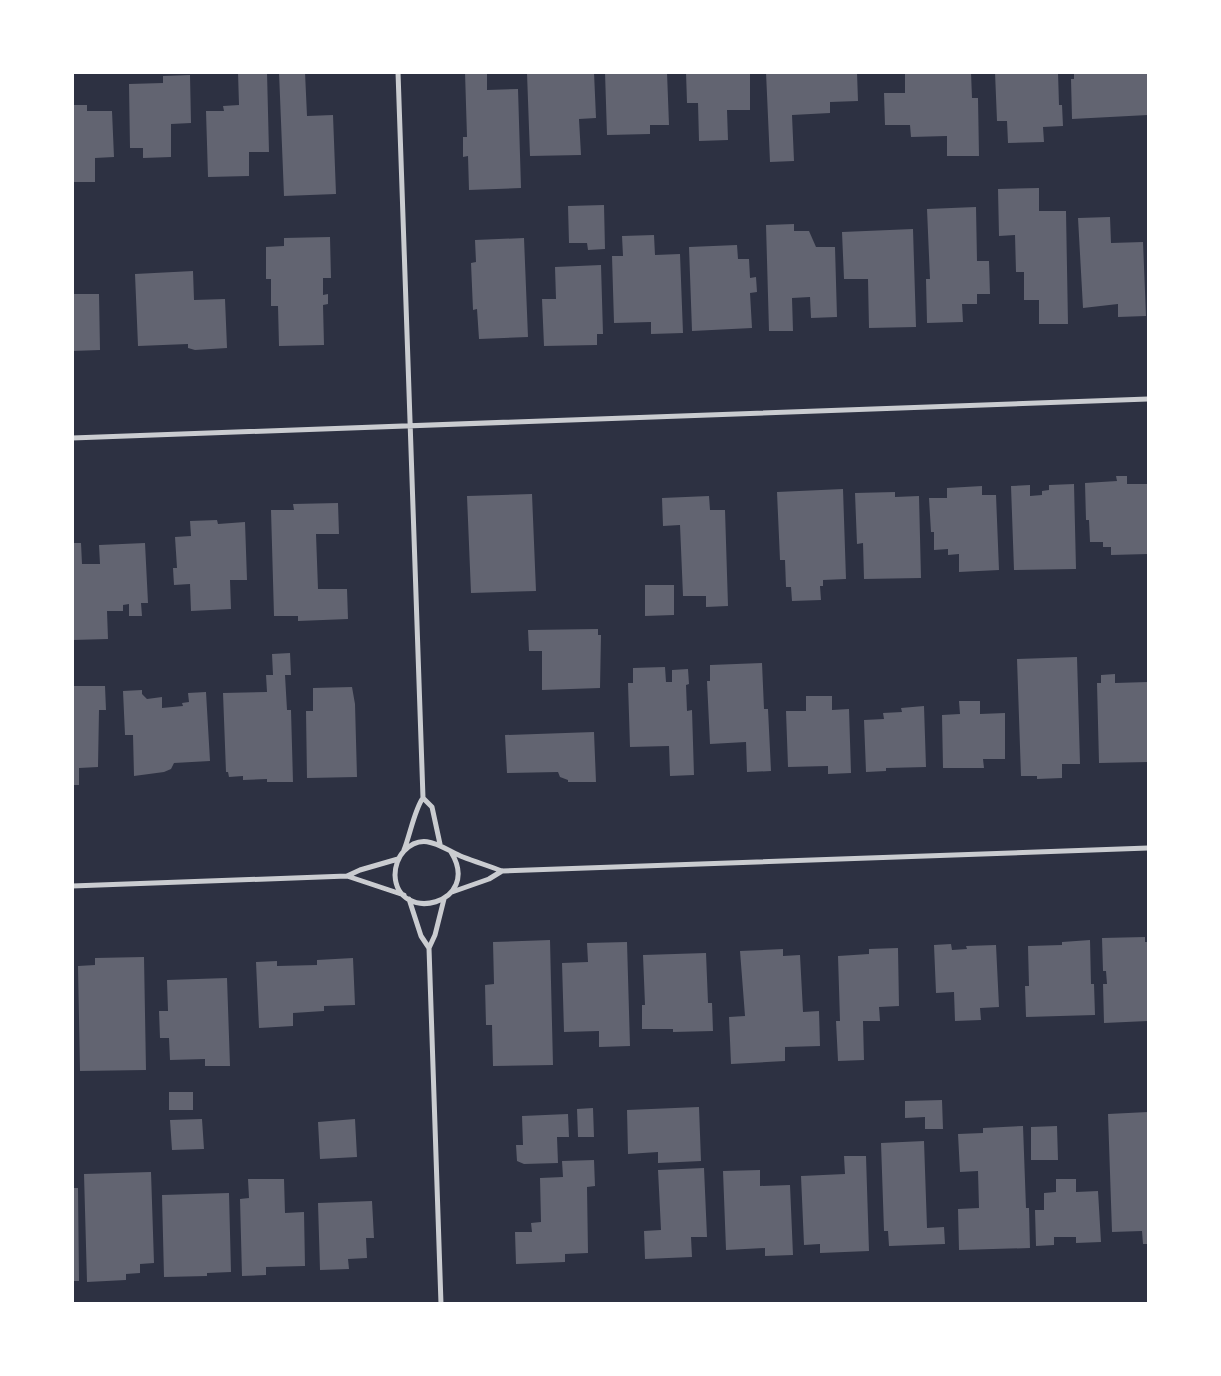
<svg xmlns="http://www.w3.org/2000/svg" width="1221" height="1376" font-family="Poppins,sans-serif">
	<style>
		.building { fill: #626471 }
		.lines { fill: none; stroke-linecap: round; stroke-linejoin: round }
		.minor { stroke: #caccd0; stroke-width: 5 }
	</style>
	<rect width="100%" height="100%" fill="#2d3142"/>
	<!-- building -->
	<path class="building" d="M 238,72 L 267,72 L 269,152 L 249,152 L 249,176 L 208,177 L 206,111 L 224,111 L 223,106 L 239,105 Z
		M 279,72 L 305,72 L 307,116 L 333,115 L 336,194 L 284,196 Z
		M 465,72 L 487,72 L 487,90 L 518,89 L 521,188 L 469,190 L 468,156 L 463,157 L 463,137 L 467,137 Z
		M 594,72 L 596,118 L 579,119 L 581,155 L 530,156 L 527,73 Z
		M 605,72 L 667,72 L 669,125 L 650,125 L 650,134 L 607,135 Z
		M 686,72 L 750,72 L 750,110 L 727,110 L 728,140 L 699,141 L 698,103 L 687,103 Z
		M 766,72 L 857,72 L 858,101 L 830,102 L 830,113 L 792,115 L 794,161 L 770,162 Z
		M 905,72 L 971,72 L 972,98 L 978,98 L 979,156 L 947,156 L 947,136 L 911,137 L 910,125 L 885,125 L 884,93 L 905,93 Z
		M 995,72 L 1058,72 L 1059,105 L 1062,105 L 1063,126 L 1043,127 L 1044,142 L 1008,143 L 1007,121 L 997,121 Z
		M 1074,72 L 1148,72 L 1148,115 L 1072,119 L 1071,79 L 1074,79 Z
		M 190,75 L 191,123 L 171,124 L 171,157 L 143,158 L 143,148 L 130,148 L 129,84 L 163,83 L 163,76 Z
		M 72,105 L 87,105 L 87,111 L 112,111 L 114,157 L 95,158 L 95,182 L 72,182 Z
		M 1039,188 L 1039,211 L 1066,211 L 1068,324 L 1039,324 L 1039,300 L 1024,300 L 1024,272 L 1016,272 L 1015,235 L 999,236 L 998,189 Z
		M 604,205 L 605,249 L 588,250 L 587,243 L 569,243 L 568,206 Z
		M 976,207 L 977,261 L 989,261 L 990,294 L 977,294 L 977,304 L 962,304 L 963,322 L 927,323 L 926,279 L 930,279 L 927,209 Z
		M 1110,217 L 1111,243 L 1143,242 L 1146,316 L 1118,317 L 1118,304 L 1083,308 L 1078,218 Z
		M 794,224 L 794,231 L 809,231 L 816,247 L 835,247 L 837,317 L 811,318 L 810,297 L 792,298 L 793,331 L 769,331 L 766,225 Z
		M 913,229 L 916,327 L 869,328 L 868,279 L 844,279 L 842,232 Z
		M 654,235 L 655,255 L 680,254 L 683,333 L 651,334 L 651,322 L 614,323 L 612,256 L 623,256 L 622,236 Z
		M 330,237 L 331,278 L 323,278 L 323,295 L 328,294 L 328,304 L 323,305 L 324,345 L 279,346 L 278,306 L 271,306 L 271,279 L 266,279 L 266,247 L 284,246 L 284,238 Z
		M 524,238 L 528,337 L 479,339 L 477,309 L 473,310 L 471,263 L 476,262 L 475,240 Z
		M 737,245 L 738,259 L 749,259 L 750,278 L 756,277 L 757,292 L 750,293 L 752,328 L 692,331 L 689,247 Z
		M 601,265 L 603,334 L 597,334 L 597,345 L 544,346 L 542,299 L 556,299 L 555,267 Z
		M 193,271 L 194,300 L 225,299 L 227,348 L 195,350 L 188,348 L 188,344 L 138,346 L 135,274 Z
		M 72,294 L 99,294 L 100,350 L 72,351 Z
		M 1116,476 L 1127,476 L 1127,484 L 1147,484 L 1148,554 L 1111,555 L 1111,547 L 1103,547 L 1103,542 L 1090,542 L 1089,520 L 1086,520 L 1085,483 L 1117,481 Z
		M 1074,484 L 1076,569 L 1014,570 L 1011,486 L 1030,485 L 1030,496 L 1042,495 L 1042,491 L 1049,490 L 1049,485 Z
		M 982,486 L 982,495 L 996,495 L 999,570 L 959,572 L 959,554 L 948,555 L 948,549 L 934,550 L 934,532 L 931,532 L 929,498 L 947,498 L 947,488 Z
		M 843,489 L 846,579 L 823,580 L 823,586 L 820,586 L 821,600 L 792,601 L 791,587 L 786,587 L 785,560 L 780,560 L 777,492 Z
		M 895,492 L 895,497 L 919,496 L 921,578 L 864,579 L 863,543 L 857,544 L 855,493 Z
		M 532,494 L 536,591 L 471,593 L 467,496 Z
		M 709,496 L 710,510 L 725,510 L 728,606 L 706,607 L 706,596 L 683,596 L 680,525 L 663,526 L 662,498 Z
		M 338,503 L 339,534 L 316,534 L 318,589 L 347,589 L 348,619 L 298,621 L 298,616 L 274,616 L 271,510 L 294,510 L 293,504 Z
		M 217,520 L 218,524 L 245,522 L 247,580 L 230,580 L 231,609 L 191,611 L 190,584 L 174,585 L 173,568 L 177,568 L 175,537 L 191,536 L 190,521 Z
		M 72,543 L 81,543 L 82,564 L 100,564 L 99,545 L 145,543 L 148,603 L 141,603 L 142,616 L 129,616 L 129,604 L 123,605 L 123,611 L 107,611 L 108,639 L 72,640 Z
		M 645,585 L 674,585 L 674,615 L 645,616 Z
		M 598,629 L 598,635 L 601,635 L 600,688 L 542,690 L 542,651 L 529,651 L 528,630 Z
		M 290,653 L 291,675 L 285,675 L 287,710 L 291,710 L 293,782 L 267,782 L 267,779 L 243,780 L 243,776 L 229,777 L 228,772 L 226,772 L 223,693 L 267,692 L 266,675 L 273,675 L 272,654 Z
		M 1077,657 L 1080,764 L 1062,764 L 1062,778 L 1037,779 L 1037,776 L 1021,776 L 1017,659 Z
		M 762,663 L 764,709 L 768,709 L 771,771 L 747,772 L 746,742 L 710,744 L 707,681 L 710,681 L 710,665 Z
		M 665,667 L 666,682 L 672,682 L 672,670 L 688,669 L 689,684 L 686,685 L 687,711 L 692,710 L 694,775 L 670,776 L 669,746 L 630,747 L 628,683 L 633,683 L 633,668 Z
		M 1115,674 L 1115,683 L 1148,682 L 1148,762 L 1099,763 L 1097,683 L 1101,683 L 1101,675 Z
		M 72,686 L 105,686 L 106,710 L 99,710 L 98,767 L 79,768 L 79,785 L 72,785 Z
		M 352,687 L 355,704 L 357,777 L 307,778 L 306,711 L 313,711 L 313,688 Z
		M 142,690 L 142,694 L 147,699 L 162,697 L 162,708 L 183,706 L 182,703 L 189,702 L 188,693 L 206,692 L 210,761 L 174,763 L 171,769 L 164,772 L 134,776 L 133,735 L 125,735 L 123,691 Z
		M 806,696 L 832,696 L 832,710 L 849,709 L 851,773 L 828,774 L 828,766 L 788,767 L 786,711 L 806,711 Z
		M 959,701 L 980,701 L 980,714 L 1005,713 L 1005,759 L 983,759 L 984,768 L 943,768 L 942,715 L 960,714 Z
		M 924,706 L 926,767 L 886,768 L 886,771 L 866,772 L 864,720 L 884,719 L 883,713 L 902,712 L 901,708 Z
		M 594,732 L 596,782 L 568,782 L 568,780 L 560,777 L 558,772 L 507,773 L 505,735 Z
		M 1145,937 L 1145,942 L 1148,942 L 1148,1021 L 1104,1023 L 1103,984 L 1107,984 L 1106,971 L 1103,971 L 1102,938 Z
		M 550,940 L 553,1065 L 493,1066 L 492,1025 L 486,1025 L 485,985 L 494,984 L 493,942 Z
		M 1090,940 L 1091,984 L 1094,984 L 1095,1015 L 1026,1017 L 1025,986 L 1029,986 L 1028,946 L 1062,945 L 1062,942 Z
		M 627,942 L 630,1046 L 599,1047 L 599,1031 L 564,1032 L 562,963 L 588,962 L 587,943 Z
		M 951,944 L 952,950 L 967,949 L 966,946 L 996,945 L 999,1007 L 980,1008 L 981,1020 L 955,1021 L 954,992 L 936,993 L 934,945 Z
		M 898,948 L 899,1006 L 879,1007 L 880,1021 L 863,1021 L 864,1060 L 838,1061 L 836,1021 L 840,1021 L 838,956 L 869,954 L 869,949 Z
		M 783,949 L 783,956 L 800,955 L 803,1012 L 819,1011 L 820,1046 L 785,1047 L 785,1061 L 731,1064 L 729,1017 L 745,1016 L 740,951 Z
		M 706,953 L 708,1003 L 712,1003 L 713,1031 L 673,1032 L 673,1029 L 642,1029 L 642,1005 L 645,1005 L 643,955 Z
		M 144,957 L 146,1070 L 80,1071 L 78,966 L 95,965 L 95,958 Z
		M 353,958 L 355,1005 L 324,1006 L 324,1011 L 293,1013 L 293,1026 L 259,1028 L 256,962 L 277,961 L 277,966 L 317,965 L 317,960 Z
		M 227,978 L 230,1066 L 205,1066 L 205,1059 L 170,1060 L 169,1038 L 160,1038 L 159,1011 L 168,1011 L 167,980 Z
		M 169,1092 L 193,1092 L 193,1110 L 169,1110 Z
		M 942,1100 L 943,1129 L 925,1129 L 925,1117 L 905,1118 L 905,1101 Z
		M 699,1107 L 701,1161 L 658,1163 L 658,1152 L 628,1154 L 627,1110 Z
		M 593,1108 L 594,1137 L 578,1137 L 577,1109 Z
		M 1148,1112 L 1148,1244 L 1143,1244 L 1142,1231 L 1112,1232 L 1108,1114 Z
		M 568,1114 L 569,1137 L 557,1137 L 558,1163 L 524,1164 L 517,1161 L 516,1145 L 523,1145 L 522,1116 Z
		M 202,1119 L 204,1149 L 172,1150 L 170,1120 Z
		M 355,1119 L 357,1157 L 320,1159 L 318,1122 Z
		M 1023,1126 L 1026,1208 L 1029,1208 L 1030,1248 L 959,1250 L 958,1209 L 979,1208 L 978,1171 L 960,1172 L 958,1134 L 983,1133 L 983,1128 Z
		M 1057,1126 L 1058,1160 L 1031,1160 L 1031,1127 Z
		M 924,1141 L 927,1228 L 944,1227 L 945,1244 L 889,1246 L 888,1231 L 884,1231 L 881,1143 Z
		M 844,1156 L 866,1156 L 869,1251 L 820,1253 L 820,1244 L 804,1245 L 801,1176 L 845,1174 Z
		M 594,1160 L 595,1186 L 587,1187 L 588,1253 L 565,1254 L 565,1262 L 516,1264 L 515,1232 L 532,1232 L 531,1223 L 541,1222 L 540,1178 L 563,1177 L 562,1161 Z
		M 704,1168 L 707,1237 L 691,1237 L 692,1257 L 645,1259 L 644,1231 L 661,1230 L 658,1170 Z
		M 760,1170 L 760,1186 L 790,1185 L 793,1255 L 765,1256 L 765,1248 L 726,1250 L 723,1171 Z
		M 151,1172 L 154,1263 L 140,1264 L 140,1273 L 126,1274 L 126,1280 L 87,1282 L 84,1174 Z
		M 248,1179 L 284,1179 L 285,1213 L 304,1212 L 305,1266 L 266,1267 L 266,1275 L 242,1276 L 240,1199 L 249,1198 Z
		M 1056,1179 L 1076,1179 L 1076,1192 L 1098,1191 L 1101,1242 L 1076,1243 L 1076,1237 L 1054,1237 L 1054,1245 L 1036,1246 L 1035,1210 L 1044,1210 L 1044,1193 L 1056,1192 Z
		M 72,1188 L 78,1188 L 79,1281 L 72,1281 Z
		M 229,1193 L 231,1272 L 207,1273 L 207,1276 L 164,1277 L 162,1195 Z
		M 372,1201 L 374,1238 L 366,1238 L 367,1258 L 348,1259 L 349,1269 L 320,1270 L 318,1203 Z"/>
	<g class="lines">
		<!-- minor -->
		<path class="minor" d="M 398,72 L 423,798 C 415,808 410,835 404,850
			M 72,438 L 1148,399
			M 423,798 L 432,807 L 440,844
			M 451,852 C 483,904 397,925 395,875 C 395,867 398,857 404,851 C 424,830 443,849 463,857 C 476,862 489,866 502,871 L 1148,848
			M 347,876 L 360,870 L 398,859
			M 72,886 L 347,876 L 404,895
			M 452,892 L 489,879 L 502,871
			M 409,899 L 421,936 L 429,948
			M 441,1304 L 429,948 L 435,935 L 444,899"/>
	</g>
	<!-- border -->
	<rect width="1221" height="1376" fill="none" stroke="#ffffff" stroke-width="148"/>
</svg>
